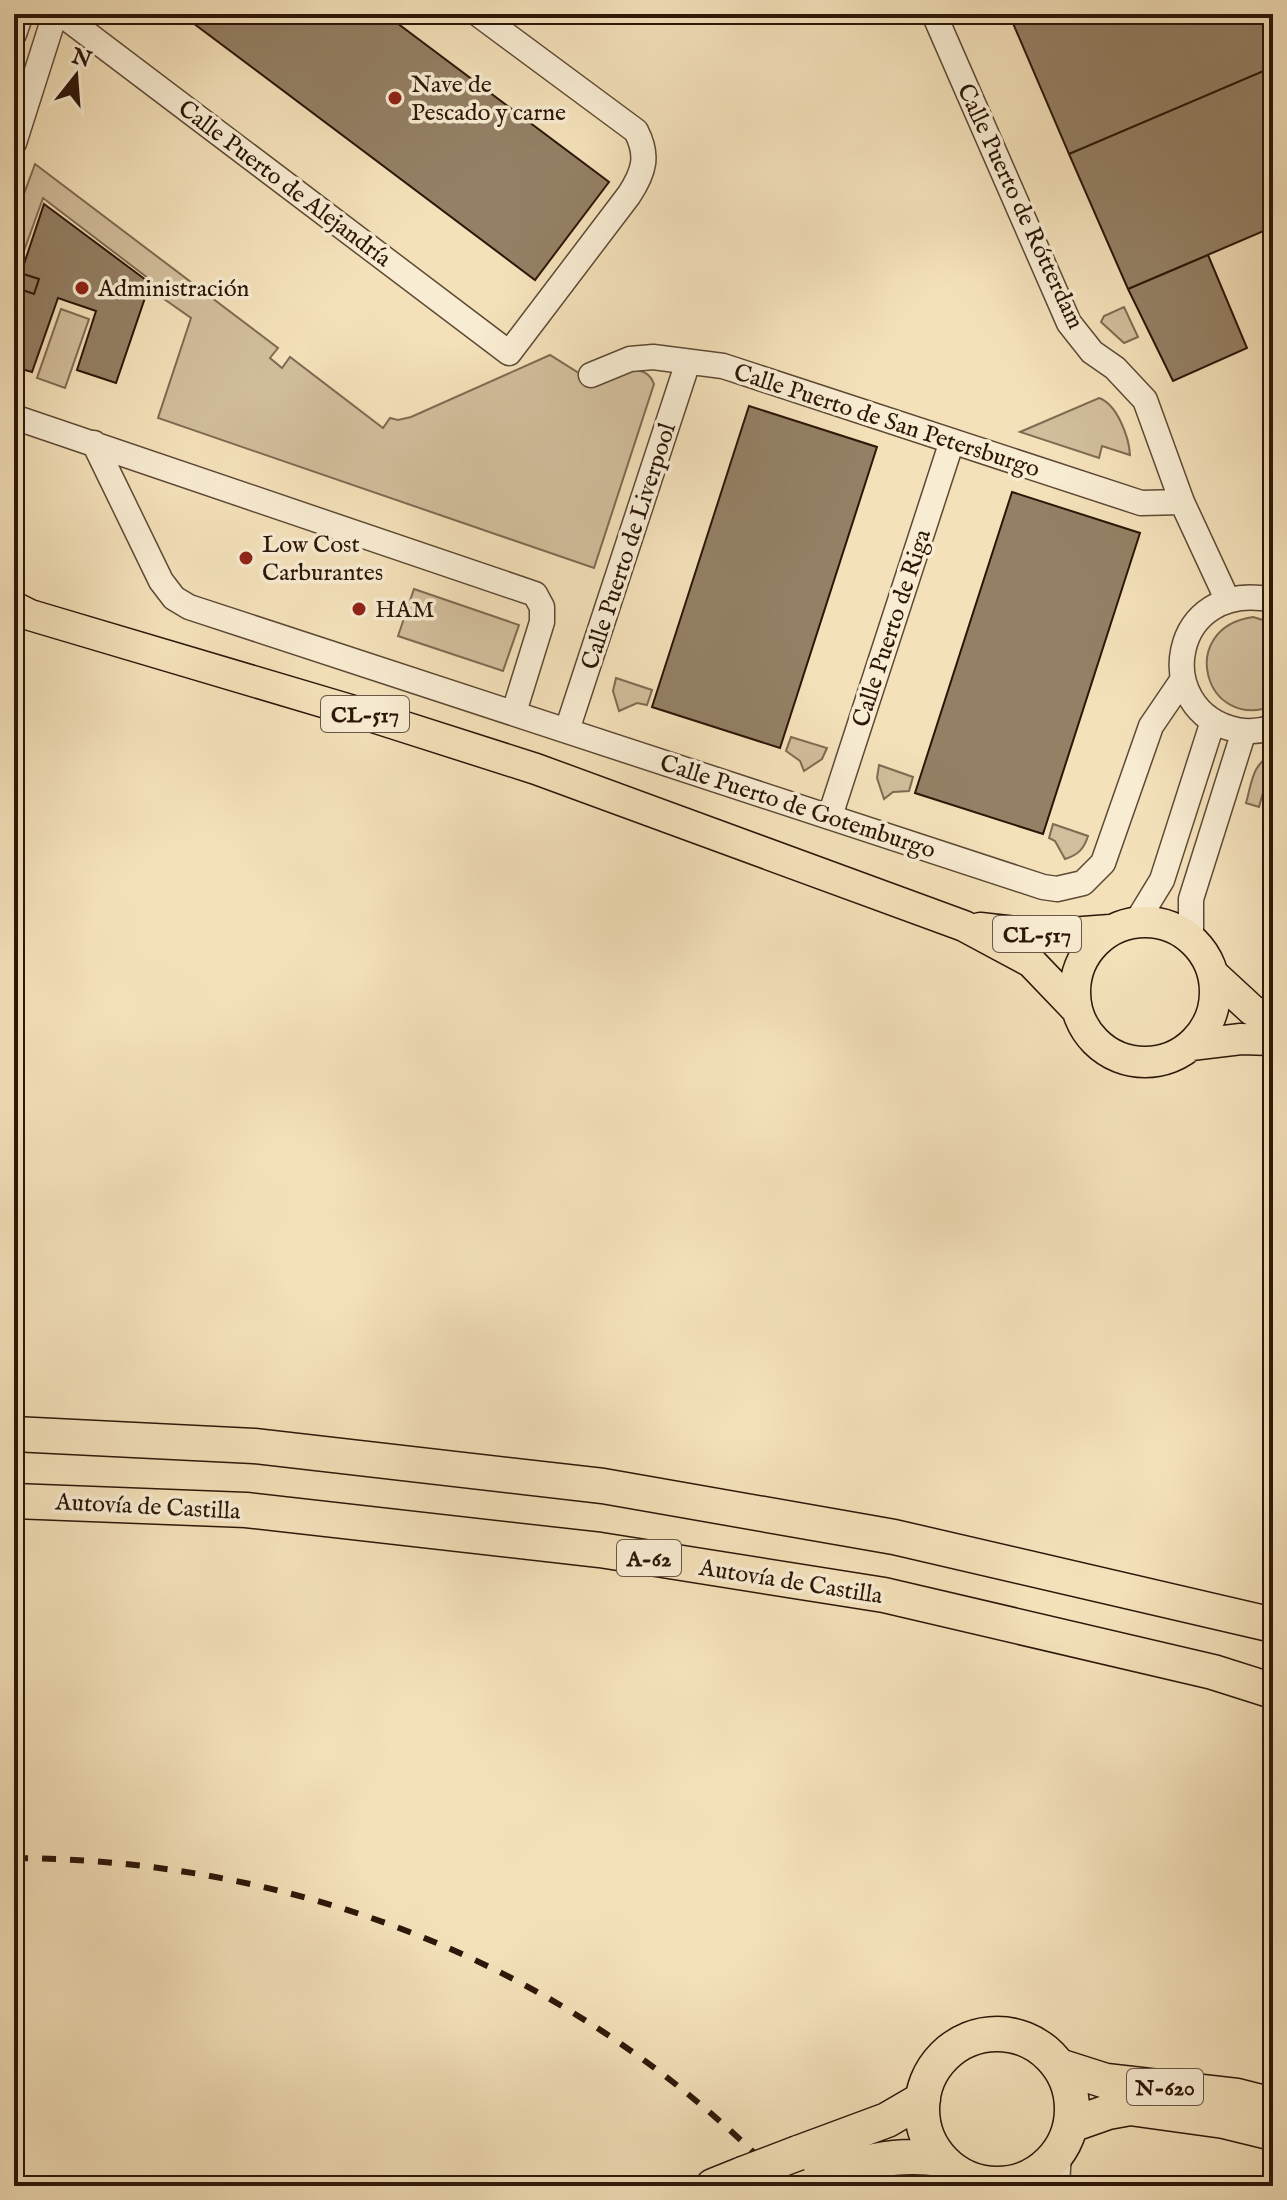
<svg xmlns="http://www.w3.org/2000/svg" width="1287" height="2200" font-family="'IM FELL English',serif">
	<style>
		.green { fill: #d2be9c; stroke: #7f6a52; stroke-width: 2 }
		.building { fill: #948065; stroke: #2c1608; stroke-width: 2 }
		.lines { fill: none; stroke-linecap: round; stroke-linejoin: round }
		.minor-casing { stroke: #5e4934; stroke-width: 27 }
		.major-casing { stroke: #2c1608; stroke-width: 33 }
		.highway-casing { stroke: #2c1608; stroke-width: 37 }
		.minor { stroke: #f8ecd2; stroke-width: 24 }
		.major { stroke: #f4e1ba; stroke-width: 30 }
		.highway { stroke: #f4e1ba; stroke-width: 34 }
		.rail { stroke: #2c1608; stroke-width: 6; stroke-dasharray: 14 14; stroke-linecap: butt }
		.highway-bridge-casing { stroke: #2c1608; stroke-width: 37; stroke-linecap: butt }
		.highway-bridge { stroke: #f4e1ba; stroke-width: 34 }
		.poi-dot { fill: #8f2418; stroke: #f8ecd2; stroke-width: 3 }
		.labels { text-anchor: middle; stroke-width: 7; stroke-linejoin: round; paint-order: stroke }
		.shield { fill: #f8ecd2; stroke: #695645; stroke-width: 2 }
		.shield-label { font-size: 22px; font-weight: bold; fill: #2c1608 }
		.poi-label { font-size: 24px; fill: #2c1608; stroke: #f8ecd2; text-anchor: start }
		.street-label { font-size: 24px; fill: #2c1608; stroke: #f8ecd2 }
	</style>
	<rect width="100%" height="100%" fill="#f4e1ba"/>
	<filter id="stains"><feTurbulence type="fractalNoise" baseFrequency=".0025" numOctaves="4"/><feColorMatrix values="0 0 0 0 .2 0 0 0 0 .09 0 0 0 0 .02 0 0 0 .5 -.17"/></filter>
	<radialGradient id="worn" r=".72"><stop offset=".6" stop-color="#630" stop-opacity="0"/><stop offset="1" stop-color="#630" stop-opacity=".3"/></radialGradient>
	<!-- green -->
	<path class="green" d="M 35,164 L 278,348 L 270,358 L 282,368 L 290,357 L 383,428 L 390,418 L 398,420 L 411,417 L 550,355 L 598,385 C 616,377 644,358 654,384 L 594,568 L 158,418 L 191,318 L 154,292 L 157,285 L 43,198 L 14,279 L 14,221 Z
		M 1124,307 L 1138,337 L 1124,343 L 1101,322 L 1104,316 Z
		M 61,309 L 89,319 L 65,388 L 37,378 Z
		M 1099,398 C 1117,404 1129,437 1130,455 L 1102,446 L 1099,458 L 1020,432 Z
		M 414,589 L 519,625 L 503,671 L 398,636 Z
		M 1253,617 L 1273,623 L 1273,706 C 1204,732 1176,628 1253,617 Z
		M 616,678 L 652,690 L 647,705 L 637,703 L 619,711 L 613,691 Z
		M 791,737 L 827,748 L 822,759 L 804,771 L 800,761 L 786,751 Z
		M 1273,757 L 1259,807 L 1246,803 C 1251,786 1253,759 1273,757 Z
		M 879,765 L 913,777 L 909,791 L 893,792 L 884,799 L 877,778 Z
		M 1053,824 L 1088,836 C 1084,849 1078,855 1065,859 L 1055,841 L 1049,838 Z"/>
	<!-- building -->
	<path class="building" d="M 181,14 L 385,14 L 609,182 L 535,280 Z
		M 1009,14 L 1273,14 L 1273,67 L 1069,154 Z
		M 1273,67 L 1273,227 L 1128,289 L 1069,154 Z
		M 44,204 L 150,283 L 116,383 L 77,370 L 96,311 L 58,298 L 32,372 L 14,367 L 14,294 Z
		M 1208,255 L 1247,348 L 1173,381 L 1128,289 Z
		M 14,271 L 39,279 L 34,294 L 14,287 Z
		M 749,406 L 877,447 L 780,748 L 652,707 Z
		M 1012,492 L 1140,533 L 1043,834 L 915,793 Z"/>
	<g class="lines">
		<defs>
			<path id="minor" d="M 61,14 L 509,353 L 629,195 C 644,172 649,156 636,131 L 478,14
				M 934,14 L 1069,323 L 1092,352 L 1115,368 L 1145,400 L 1182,502 L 1227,599
				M 14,34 L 21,14
				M 14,143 L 55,14
				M 591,375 L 630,359 L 653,357 L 723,366 L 1141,503 L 1182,502
				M 14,417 L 535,594 L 542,607 L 542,622 L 514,712
				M 94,443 L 161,581 L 174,598 L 189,607 L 1043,887 L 1057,889 L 1083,883 L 1103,863 L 1151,726 L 1183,679
				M 1273,600 C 1170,578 1149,711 1237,730 C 1248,732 1262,731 1273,727
				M 567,730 L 688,362
				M 830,816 L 952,441
				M 1137,921 L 1162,880 L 1213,721
				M 1191,938 L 1191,899 L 1244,731
				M 1012,2183 L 1014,2186
				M 1057,2186 L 1059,2152"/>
			<path id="major" d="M 14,607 L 30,615 L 367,715 L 536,769 L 964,926 L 1031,962 L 1076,1009
				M1075 992a70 70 0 1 1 140 0a70 70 0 1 1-140 0Z
				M 980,928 L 1043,935 L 1110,930
				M 1213,974 L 1252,1010 L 1273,1021
				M 1191,1045 L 1241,1039 L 1273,1040"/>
			<path id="highway" d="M 14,1434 L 254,1446 L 603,1486 L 894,1537 L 1273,1625
				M 14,1501 L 246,1510 L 600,1550 L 884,1595 L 1213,1672 L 1273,1691
				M922 2109a75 75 0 1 1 150 0a75 75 0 1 1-150 0Z
				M 1059,2066 L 1106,2081 L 1237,2096 L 1273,2105
				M 1071,2125 L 1108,2112 L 1130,2108 L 1224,2121 L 1273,2133
				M 798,2153 L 887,2120 L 923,2099
				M 713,2186 L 743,2174
				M 800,2186 C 852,2167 885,2151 941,2159"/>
		</defs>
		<!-- minor casing -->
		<use href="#minor" class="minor-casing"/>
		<!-- major casing -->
		<use href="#major" class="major-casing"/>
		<!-- highway casing -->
		<use href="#highway" class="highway-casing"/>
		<!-- minor -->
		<use href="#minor" class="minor"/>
		<!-- major -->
		<use href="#major" class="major"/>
		<!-- highway -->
		<use href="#highway" class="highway"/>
		<!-- rail -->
		<path class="rail" d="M 14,1858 C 309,1860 583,1971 787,2186"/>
		<defs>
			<path id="highway-bridge" d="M 743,2174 L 798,2153"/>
		</defs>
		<!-- highway-bridge casing -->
		<use href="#highway-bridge" class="highway-bridge-casing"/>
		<!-- highway-bridge -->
		<use href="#highway-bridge" class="highway-bridge"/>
	</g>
	<!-- markers -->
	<g class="poi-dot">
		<circle cx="395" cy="98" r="8"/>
		<circle cx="82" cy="288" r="8"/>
		<circle cx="246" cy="558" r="8"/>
		<circle cx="359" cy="609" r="8"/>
	</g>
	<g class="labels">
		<!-- shield labels -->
		<g class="shield">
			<rect x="321" y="696" width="88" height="36" rx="6"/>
			<rect x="993" y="916" width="88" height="36" rx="6"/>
			<rect x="617" y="1540" width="64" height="36" rx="6"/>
			<rect x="1127" y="2069" width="76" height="36" rx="6"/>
		</g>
		<g class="shield-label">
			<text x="365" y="722">CL-517</text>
			<text x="1037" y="942">CL-517</text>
			<text x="649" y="1566">A-62</text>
			<text x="1165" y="2095">N-620</text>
		</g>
		<!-- poi labels -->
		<g class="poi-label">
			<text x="411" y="92">Nave de<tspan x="411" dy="28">Pescado y carne</tspan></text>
			<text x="98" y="296">Administración</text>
			<text x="262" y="552">Low Cost<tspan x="262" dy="28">Carburantes</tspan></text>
			<text x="375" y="617">HAM</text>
		</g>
		<!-- street labels -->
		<g class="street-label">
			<text transform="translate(285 183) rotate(37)" y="8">Calle Puerto de Alejandría</text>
			<text transform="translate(1021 206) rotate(65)" y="8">Calle Puerto de Rótterdam</text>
			<text transform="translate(887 420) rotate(18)" y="8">Calle Puerto de San Petersburgo</text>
			<text transform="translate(628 546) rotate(-72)" y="8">Calle Puerto de Liverpool</text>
			<text transform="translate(891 628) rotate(-72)" y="8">Calle Puerto de Riga</text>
			<text transform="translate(798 806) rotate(18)" y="8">Calle Puerto de Gotemburgo</text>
			<text transform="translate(148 1506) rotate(3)" y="8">Autovía de Castilla</text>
			<text transform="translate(791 1581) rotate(9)" y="8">Autovía de Castilla</text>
		</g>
	</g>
	<!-- margin -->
	<rect width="1287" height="2200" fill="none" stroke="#f4e1ba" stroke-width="48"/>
	<rect x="16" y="16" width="1255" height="2168" fill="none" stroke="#2c1608" stroke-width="4"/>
	<rect x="24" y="24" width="1239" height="2152" fill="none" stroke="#2c1608" stroke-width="2"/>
	<!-- north arrow -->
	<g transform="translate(76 76) rotate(17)" stroke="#f8ecd2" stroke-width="6" paint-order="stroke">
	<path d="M0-6L14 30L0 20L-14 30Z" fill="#2c1608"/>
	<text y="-12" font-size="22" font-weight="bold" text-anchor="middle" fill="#2c1608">N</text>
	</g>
	<rect width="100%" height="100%" filter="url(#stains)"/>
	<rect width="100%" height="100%" fill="url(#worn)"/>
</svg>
